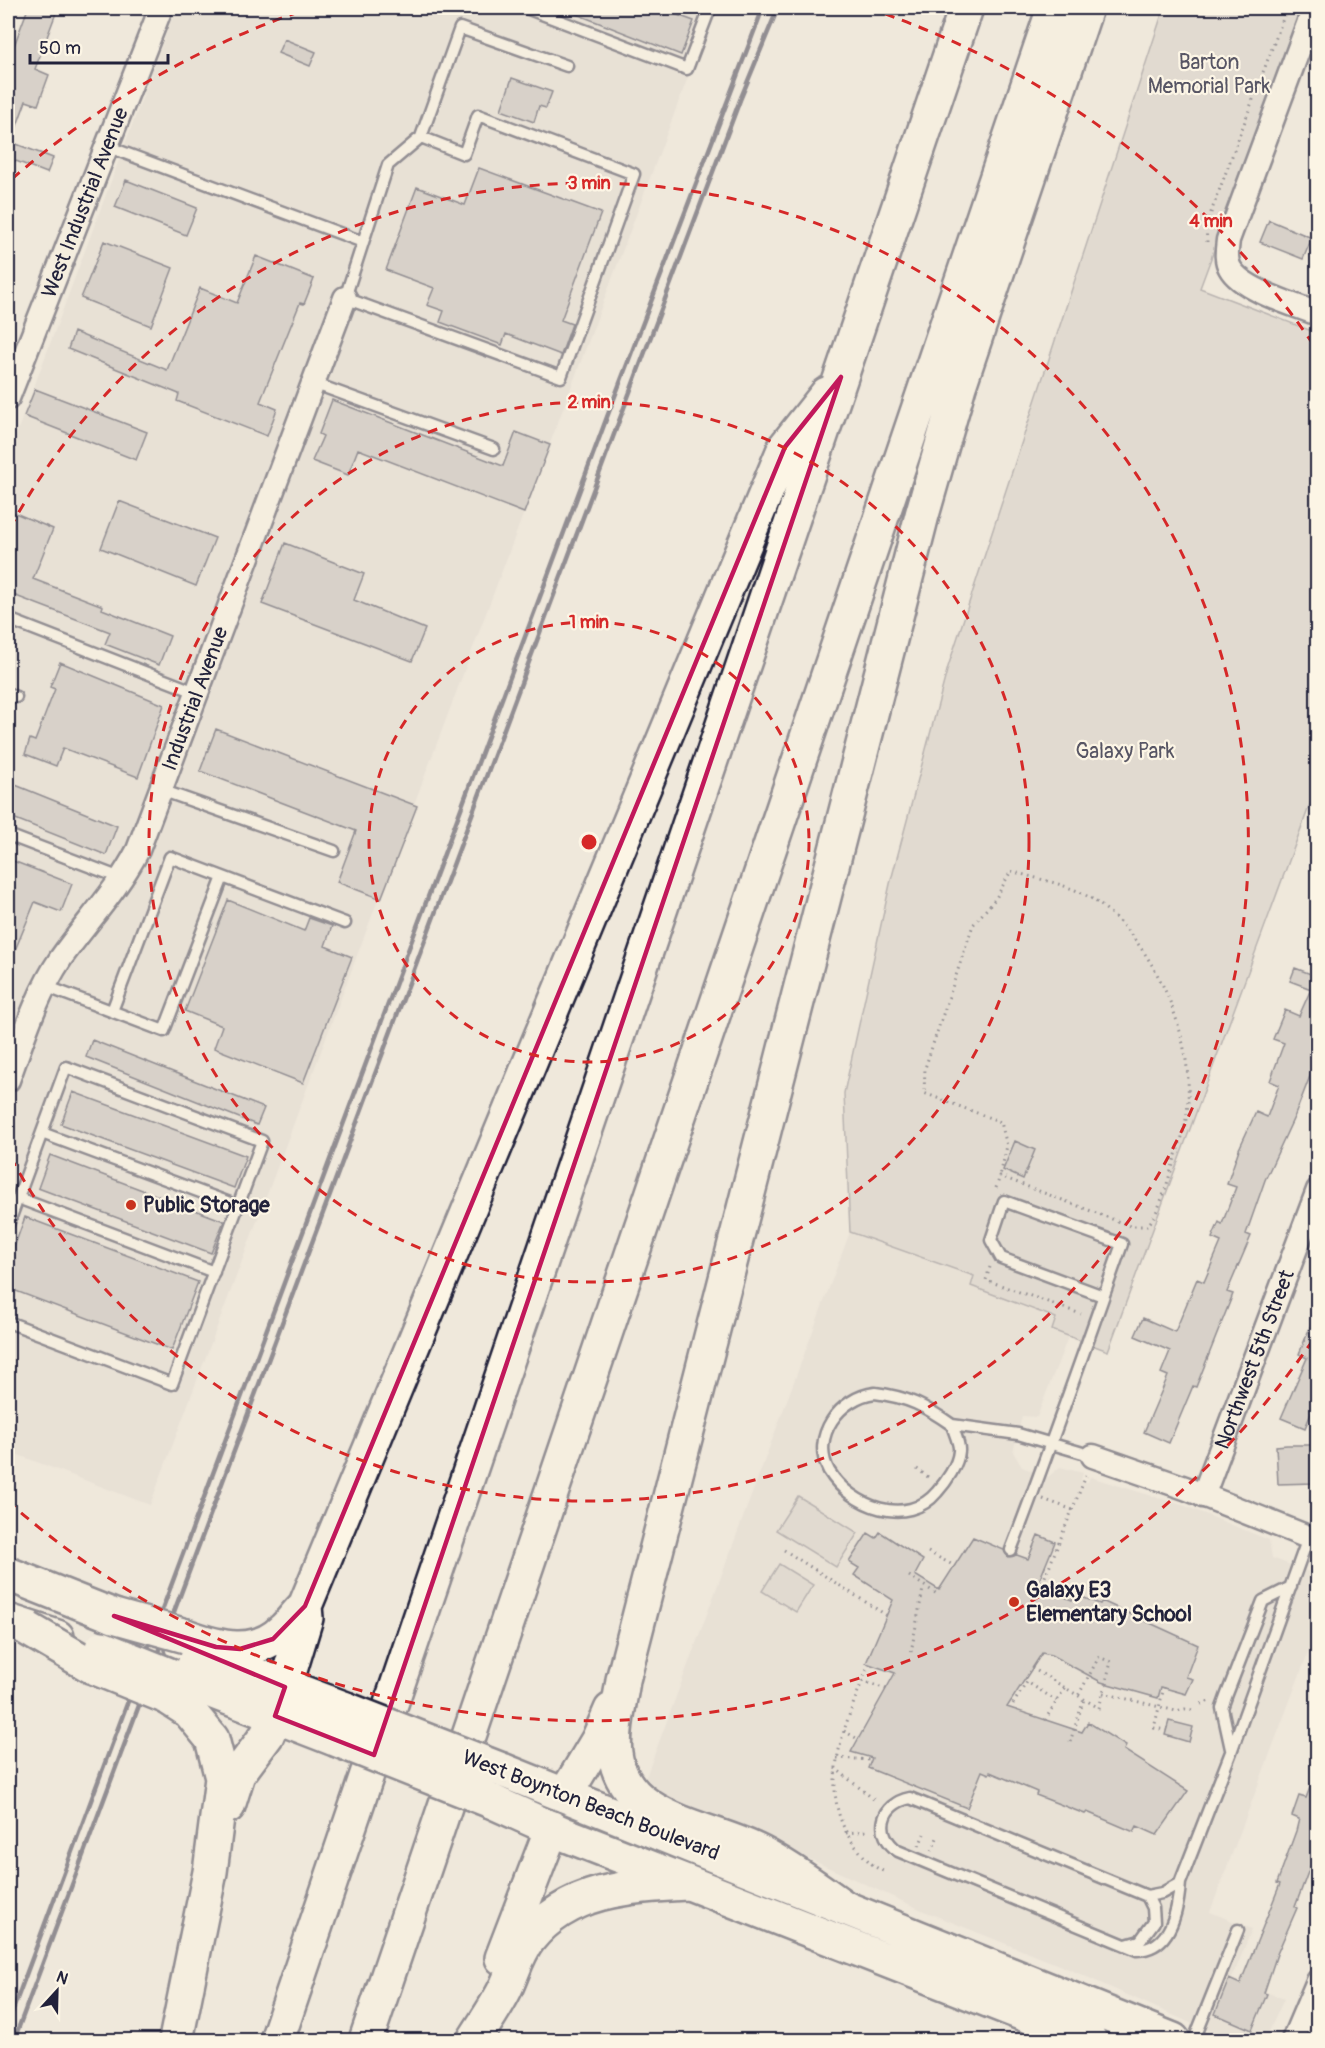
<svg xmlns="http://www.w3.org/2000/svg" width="1325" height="2048" font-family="Pangolin,sans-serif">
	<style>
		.built { fill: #e0d9cf }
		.green { fill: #d1cbc3; stroke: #7a767f; stroke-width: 1.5 }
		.building { fill: #bcb7b3; stroke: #22223b; stroke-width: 1.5 }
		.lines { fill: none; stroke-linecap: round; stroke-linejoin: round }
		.service-casing { stroke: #22223b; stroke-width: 15 }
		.minor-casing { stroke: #22223b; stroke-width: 27 }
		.primary-casing { stroke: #22223b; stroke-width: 38 }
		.motorway-casing { stroke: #22223b; stroke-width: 38 }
		.path { stroke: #22223b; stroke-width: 3; stroke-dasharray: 1.5 4.5; stroke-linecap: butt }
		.service { stroke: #fcf5e5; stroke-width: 10 }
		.minor { stroke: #fcf5e5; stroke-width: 22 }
		.primary { stroke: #fcf5e5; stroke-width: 33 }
		.motorway { stroke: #fcf5e5; stroke-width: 33 }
		.rail { stroke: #22223b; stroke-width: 4.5 }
		.primary-bridge-casing { stroke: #22223b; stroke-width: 38; stroke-linecap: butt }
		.motorway-bridge-casing { stroke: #22223b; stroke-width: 38; stroke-linecap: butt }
		.primary-bridge { stroke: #fcf5e5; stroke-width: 33 }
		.motorway-bridge { stroke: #fcf5e5; stroke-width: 33 }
		.marked { fill: none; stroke: #c2185b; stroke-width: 4.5; stroke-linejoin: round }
		.ring { fill: none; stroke: #d62828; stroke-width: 3; stroke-dasharray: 10 8 }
		.poi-dot { fill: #c8321e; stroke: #fcf5e5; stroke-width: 2 }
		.labels { text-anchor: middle; stroke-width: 4.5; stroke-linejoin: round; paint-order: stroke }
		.park-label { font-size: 21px; fill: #575564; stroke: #fcf5e5 }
		.street-label { font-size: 21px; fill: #22223b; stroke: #fcf5e5 }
		.poi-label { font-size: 21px; font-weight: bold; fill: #22223b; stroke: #fcf5e5; text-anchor: start }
		.centre { fill: #d62828; stroke: #fcf5e5; stroke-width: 3 }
		.ring-label { font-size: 18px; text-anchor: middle; font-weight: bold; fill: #d62828; stroke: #fcf5e5; stroke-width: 4.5; stroke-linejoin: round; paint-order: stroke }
	</style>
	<rect width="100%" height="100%" fill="#efe8db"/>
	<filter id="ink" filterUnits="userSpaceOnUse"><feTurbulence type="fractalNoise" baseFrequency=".0167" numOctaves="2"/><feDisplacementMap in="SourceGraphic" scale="12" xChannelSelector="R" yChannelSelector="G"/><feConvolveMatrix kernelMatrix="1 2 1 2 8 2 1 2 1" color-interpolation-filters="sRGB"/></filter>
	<g filter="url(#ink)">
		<!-- built -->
		<path class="built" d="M 176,8 L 714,8 L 150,1505 L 8,1451 L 8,456 Z
			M 850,1232 L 975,1276 L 971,1286 L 1057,1318 L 1052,1330 L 1068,1337 L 1037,1417 L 1022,1416 L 1013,1452 L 1022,1467 L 1048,1477 L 1060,1467 L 1083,1473 L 1081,1480 L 1088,1482 L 1090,1477 L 1185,1506 L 1269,1540 L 1272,1558 L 1317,1575 L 1317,1629 L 1210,1912 L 1252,1929 L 1232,1979 L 1284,1999 L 1265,2040 L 1229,2040 L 1069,1969 L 924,1911 L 757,1835 L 662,1797 L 646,1777 Z"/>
		<!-- green -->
		<path class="green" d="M 1164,8 L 1304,8 L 1200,288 L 1317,333 L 1317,785 L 1108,1351 L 1052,1330 L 1056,1318 L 971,1286 L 974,1276 L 850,1232 L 844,1093 L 890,884 L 948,667 Z
			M 798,1496 L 858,1533 L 836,1567 L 776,1530 Z
			M 779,1564 L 813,1585 L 796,1612 L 762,1591 Z"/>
		<!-- building -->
		<path class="building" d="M 28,8 L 41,8 L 56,13 L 35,69 L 49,75 L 38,105 L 26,101 L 11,142 L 53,158 L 47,173 L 8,158 L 8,62 Z
			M 561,8 L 658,8 L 694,21 L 681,55 Z
			M 284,39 L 316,52 L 310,66 L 278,53 Z
			M 512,78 L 552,92 L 546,108 L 539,106 L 534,122 L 501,110 Z
			M 479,168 L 601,213 L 561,320 L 572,324 L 561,355 L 506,334 L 502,345 L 440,322 L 444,311 L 427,305 L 434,288 L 386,270 L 417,187 L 465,205 Z
			M 126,180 L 197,208 L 186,235 L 115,207 Z
			M 1269,220 L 1312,238 L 1303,259 L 1260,242 Z
			M 104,241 L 173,268 L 151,326 L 81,298 Z
			M 256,256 L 314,279 L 304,304 L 300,303 L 260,402 L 277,409 L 267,436 L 177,401 L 179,394 L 68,349 L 74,332 L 167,370 L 200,288 L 237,303 Z
			M 35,389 L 147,432 L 136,460 L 24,416 Z
			M 332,400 L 503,466 L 516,432 L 550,445 L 524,513 L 358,449 L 348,475 L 312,461 L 323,436 L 319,434 Z
			M 119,501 L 215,538 L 196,586 L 101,548 Z
			M 8,510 L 53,529 L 33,579 L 103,606 L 102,609 L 170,636 L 159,665 L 105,644 L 110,632 L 8,593 Z
			M 285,543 L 364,574 L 354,600 L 425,629 L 412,661 L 262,604 Z
			M 60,662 L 164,705 L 138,777 L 63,748 L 56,766 L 25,754 L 30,739 L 35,741 L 55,689 L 50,687 Z
			M 216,729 L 417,806 L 381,899 L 337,882 L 356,831 L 200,771 Z
			M 8,782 L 117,826 L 106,855 L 8,816 Z
			M 8,859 L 72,884 L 61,912 L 35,902 L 8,967 Z
			M 228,900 L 304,931 L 309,918 L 332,926 L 325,946 L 352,957 L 303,1083 L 214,1048 L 222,1026 L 185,1011 Z
			M 1295,968 L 1316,976 L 1317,973 L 1317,1058 L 1295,1115 L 1265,1180 L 1246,1234 L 1251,1236 L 1227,1292 L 1233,1294 L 1196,1387 L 1193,1386 L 1169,1443 L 1144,1432 L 1168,1376 L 1161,1373 L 1170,1351 L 1135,1336 L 1143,1318 L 1175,1332 L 1197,1279 L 1204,1282 L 1221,1242 L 1212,1238 L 1219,1222 L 1222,1224 L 1236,1187 L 1227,1184 L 1239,1149 L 1256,1112 L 1267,1117 L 1279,1085 L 1270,1081 L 1284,1043 L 1273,1039 L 1285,1010 L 1299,1016 L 1311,989 L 1290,981 Z
			M 92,1040 L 264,1108 L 257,1125 L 86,1057 Z
			M 73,1092 L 246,1156 L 234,1188 L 61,1124 Z
			M 1015,1141 L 1035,1150 L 1023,1179 L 1003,1170 Z
			M 50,1155 L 224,1221 L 211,1253 L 38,1188 Z
			M 25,1217 L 198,1282 L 172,1350 L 8,1288 L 8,1264 Z
			M 1317,1310 L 1317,1399 L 1305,1428 L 1281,1418 L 1307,1358 L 1299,1354 Z
			M 1287,1445 L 1313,1445 L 1314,1483 L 1278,1484 L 1276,1446 Z
			M 880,1532 L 923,1560 L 915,1575 L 939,1590 L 973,1537 L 1004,1550 L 1008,1557 L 1017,1555 L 1028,1559 L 1038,1535 L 1055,1542 L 1037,1586 L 1072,1600 L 1074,1594 L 1100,1604 L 1102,1601 L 1198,1645 L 1186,1677 L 1193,1679 L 1186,1694 L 1161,1687 L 1158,1698 L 1101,1682 L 1051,1655 L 1042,1653 L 1007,1707 L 1082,1732 L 1088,1722 L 1126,1746 L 1124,1750 L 1188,1791 L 1157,1835 L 1137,1826 L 1134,1832 L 1087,1812 L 1085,1814 L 1036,1795 L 1037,1792 L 990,1772 L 989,1774 L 982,1771 L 967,1808 L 868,1768 L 872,1758 L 851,1752 L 895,1673 L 866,1663 L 893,1600 L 854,1575 L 859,1568 L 849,1562 L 868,1533 L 876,1538 Z
			M 1169,1721 L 1193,1727 L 1189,1742 L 1165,1735 Z
			M 1316,1772 L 1317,1848 L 1295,1907 L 1297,1908 L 1277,1954 L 1264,1993 L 1267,1994 L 1252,2030 L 1215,2014 L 1229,1979 L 1240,1984 L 1280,1884 L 1277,1883 L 1296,1831 L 1299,1819 L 1292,1816 L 1299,1796 L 1306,1798 Z"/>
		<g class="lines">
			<defs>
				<path id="service" d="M 526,8 L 687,69 L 709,11 L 701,8
					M 478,115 L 634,174 L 561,377 L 345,298 L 388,165 L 421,137 L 464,154 Z
					M 421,137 L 460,28 L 567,66
					M 106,146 L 363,242
					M 313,383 L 494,449
					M 8,619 L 198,693
					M 8,694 L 16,697
					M 161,790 L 334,851
					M 8,835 L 123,879
					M 45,986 L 164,1031 L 223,877 L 345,923
					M 112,1011 L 170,857 L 223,877
					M 42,1133 L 238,1206
					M 18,1198 L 214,1272
					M 8,1225 L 66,1067 L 262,1141 L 172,1384 L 8,1322
					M 875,1393 C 908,1397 925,1406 952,1425 C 954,1432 960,1444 959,1451 C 958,1465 946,1482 937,1492 C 907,1528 851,1507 829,1471 C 810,1437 840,1397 875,1393 Z
					M 952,1425 L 1018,1434 L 1093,1456
					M 1011,1550 C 1050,1449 1086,1346 1122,1244 L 1004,1201 L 991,1240 L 1001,1258 L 1103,1296
					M 1231,1749 L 1222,1708 L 1227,1694 L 1263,1601 L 1291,1587
					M 1180,1883 L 1162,1893 L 1147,1896 L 910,1798 C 880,1804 874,1834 898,1851 L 1137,1950 C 1171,1949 1178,1911 1180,1883 L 1231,1752 L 1308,1538
					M 1126,1945 L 1140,1941 L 1154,1922 L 1153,1908 L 1147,1896
					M 1194,2040 L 1238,1930"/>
				<g id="minor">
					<path d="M 1314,8 L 1228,240 C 1227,250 1225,259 1230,268 C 1242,290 1295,305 1318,314"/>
					<path id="s1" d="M 8,398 L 161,8"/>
					<path id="s2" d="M 8,1080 C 23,1039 36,995 61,958 C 88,920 116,892 138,850 L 345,298"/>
					<path d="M 1093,1456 L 1185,1488 L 1318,1541"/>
					<path id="s3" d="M 1203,1496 L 1318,1190"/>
					<path d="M 1293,2040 L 1318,1981"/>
				</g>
				<path id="primary" d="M 8,1574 L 114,1616
					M 8,1621 L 57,1637
					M 182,1647 L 346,1709
					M 172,1676 L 335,1739
					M 502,1770 L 1173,2040
					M 491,1801 L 564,1834 L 1090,2040"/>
				<path id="motorway" d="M 186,1636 C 219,1648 255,1658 283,1630 C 291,1623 296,1614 305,1606 L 785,447 L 827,394
					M 285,1687 L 306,1618 L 305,1606
					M 167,1697 L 189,1711 L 212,1739 L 222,1778 L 210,1872 L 176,2040
					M 565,1795 L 598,1740 L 611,1710
					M 228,1806 L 238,1774 L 267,1735 L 275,1716
					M 845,1908 C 818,1889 790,1868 761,1853 C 711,1826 623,1822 615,1753 C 612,1730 620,1703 623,1680 L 922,515 L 959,386 L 1086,8
					M 502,1958 L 552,1828
					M 277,2040 L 966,8
					M 366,2040 L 1054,8
					M 474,2040 C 484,2024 496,2007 505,1989 C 513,1973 517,1954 529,1939 C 568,1889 630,1886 688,1883"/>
			</defs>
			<!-- service casing -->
			<use href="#service" class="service-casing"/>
			<!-- minor casing -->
			<use href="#minor" class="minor-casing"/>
			<!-- primary casing -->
			<use href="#primary" class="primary-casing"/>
			<!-- motorway casing -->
			<use href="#motorway" class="motorway-casing"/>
			<!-- path -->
			<path class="path" d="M 1207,242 L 1206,226 L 1287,8
				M 996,1188 L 1000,1176 L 1130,1226 L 1147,1226 C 1160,1213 1169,1176 1175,1158 C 1179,1146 1184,1133 1186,1119 C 1199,1044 1156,941 1092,899 C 1070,884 1036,879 1011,871 L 996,898 L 973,925 L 925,1068 L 924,1093 L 1001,1122 L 1007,1146 L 1000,1176
				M 990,1267 L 986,1280 L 1081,1314
				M 917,1469 L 928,1477
				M 1043,1499 L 1073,1510
				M 784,1550 L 886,1615
				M 928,1552 L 955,1566
				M 909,1576 L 937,1594
				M 1036,1599 L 1086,1476
				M 911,1652 L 923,1589
				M 869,1664 C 847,1721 812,1791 856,1847 C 864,1856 871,1866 883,1871
				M 1032,1668 L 1099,1708 L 1111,1662 L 1099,1657 L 1078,1696
				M 862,1681 L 886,1689
				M 1164,1687 L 1154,1728 L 1166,1730
				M 1103,1693 L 1176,1711 L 1185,1709 L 1194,1710
				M 1013,1704 L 1027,1682 L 1057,1701
				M 1201,1704 L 1210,1701
				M 1045,1720 L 1065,1688
				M 844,1731 L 858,1739
				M 1070,1742 L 1084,1699
				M 837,1758 L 872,1760
				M 835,1768 L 876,1801
				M 846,1833 L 867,1831
				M 919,1846 L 924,1834
				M 932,1851 L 937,1838"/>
			<!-- service -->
			<use href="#service" class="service"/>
			<!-- minor -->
			<use href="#minor" class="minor"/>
			<!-- primary -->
			<use href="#primary" class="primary"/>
			<!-- motorway -->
			<use href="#motorway" class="motorway"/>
			<!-- rail -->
			<path class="rail" d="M 8,2023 L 607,417 L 763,8
				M 14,2040 L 619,421 L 740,100 L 778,8"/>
			<defs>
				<path id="primary-bridge" d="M 102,1648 L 172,1676
					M 346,1709 L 502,1770
					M 335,1739 L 491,1801"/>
				<path id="motorway-bridge" d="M 114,1616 L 186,1636
					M 28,1629 L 93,1667 L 167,1697"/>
			</defs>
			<!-- primary-bridge casing -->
			<use href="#primary-bridge" class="primary-bridge-casing"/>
			<!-- motorway-bridge casing -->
			<use href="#motorway-bridge" class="motorway-bridge-casing"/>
			<!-- primary-bridge -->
			<use href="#primary-bridge" class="primary-bridge"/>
			<!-- motorway-bridge -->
			<use href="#motorway-bridge" class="motorway-bridge"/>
		</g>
	</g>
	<!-- marked area -->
	<path d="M0 0H1325V2048H0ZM 841,377 L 374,1755 L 275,1716 L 285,1687 L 114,1616 L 216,1647 L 240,1649 L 273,1639 L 305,1606 L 785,447 Z" fill="#efe8db" fill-opacity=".55" fill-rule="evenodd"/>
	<path class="marked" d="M 841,377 L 374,1755 L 275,1716 L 285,1687 L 114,1616 L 216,1647 L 240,1649 L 273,1639 L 305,1606 L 785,447 Z"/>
	<!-- distance rings -->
	<g class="ring">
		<circle cx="589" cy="842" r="220"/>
		<circle cx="589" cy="842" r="440"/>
		<path d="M10 528A659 659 0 1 1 10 1156"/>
		<path d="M1313 1340A879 879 0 0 1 12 1505M12 179A879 879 0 0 1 310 8M868 8A879 879 0 0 1 1313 344"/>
	</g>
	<!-- markers -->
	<g class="poi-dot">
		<circle cx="131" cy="1205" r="6"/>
		<circle cx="1014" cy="1602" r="6"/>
	</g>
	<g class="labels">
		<!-- park labels -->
		<g class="park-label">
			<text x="1209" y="69">Barton<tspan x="1209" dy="24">Memorial Park</tspan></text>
			<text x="1125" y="758">Galaxy Park</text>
		</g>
		<!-- street labels -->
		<g class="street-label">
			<text dy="7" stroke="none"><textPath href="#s1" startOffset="210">West Industrial Avenue</textPath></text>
			<text dy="7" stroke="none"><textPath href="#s2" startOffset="428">Industrial Avenue</textPath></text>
			<text dy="7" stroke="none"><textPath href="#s3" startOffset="146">Northwest 5th Street</textPath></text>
			<text transform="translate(591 1805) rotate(21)" y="7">West Boynton Beach Boulevard</text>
		</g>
		<!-- poi labels -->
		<g class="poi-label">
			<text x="143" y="1212">Public Storage</text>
			<text x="1026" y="1597">Galaxy E3<tspan x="1026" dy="24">Elementary School</tspan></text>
		</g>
	</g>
	<circle cx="589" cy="842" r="9" class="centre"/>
	<g class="ring-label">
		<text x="589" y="189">3 min</text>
		<text x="1211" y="227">4 min</text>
		<text x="589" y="408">2 min</text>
		<text x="589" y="628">1 min</text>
	</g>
	<!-- margin -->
	<rect width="1325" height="2048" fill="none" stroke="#fcf5e5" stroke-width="30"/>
	<rect x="15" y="15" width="1295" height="2018" fill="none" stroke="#22223b" stroke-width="2" filter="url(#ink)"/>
	<!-- north arrow -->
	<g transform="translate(57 1991) rotate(22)" stroke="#fcf5e5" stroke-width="4.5" paint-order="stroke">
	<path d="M0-4.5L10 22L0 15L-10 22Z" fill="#22223b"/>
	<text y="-9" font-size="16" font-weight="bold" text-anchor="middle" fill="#22223b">N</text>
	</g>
	<!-- scale -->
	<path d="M30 54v9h138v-9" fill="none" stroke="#22223b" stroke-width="3"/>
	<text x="39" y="54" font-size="18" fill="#22223b" stroke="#fcf5e5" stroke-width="4.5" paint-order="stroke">50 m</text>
</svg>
